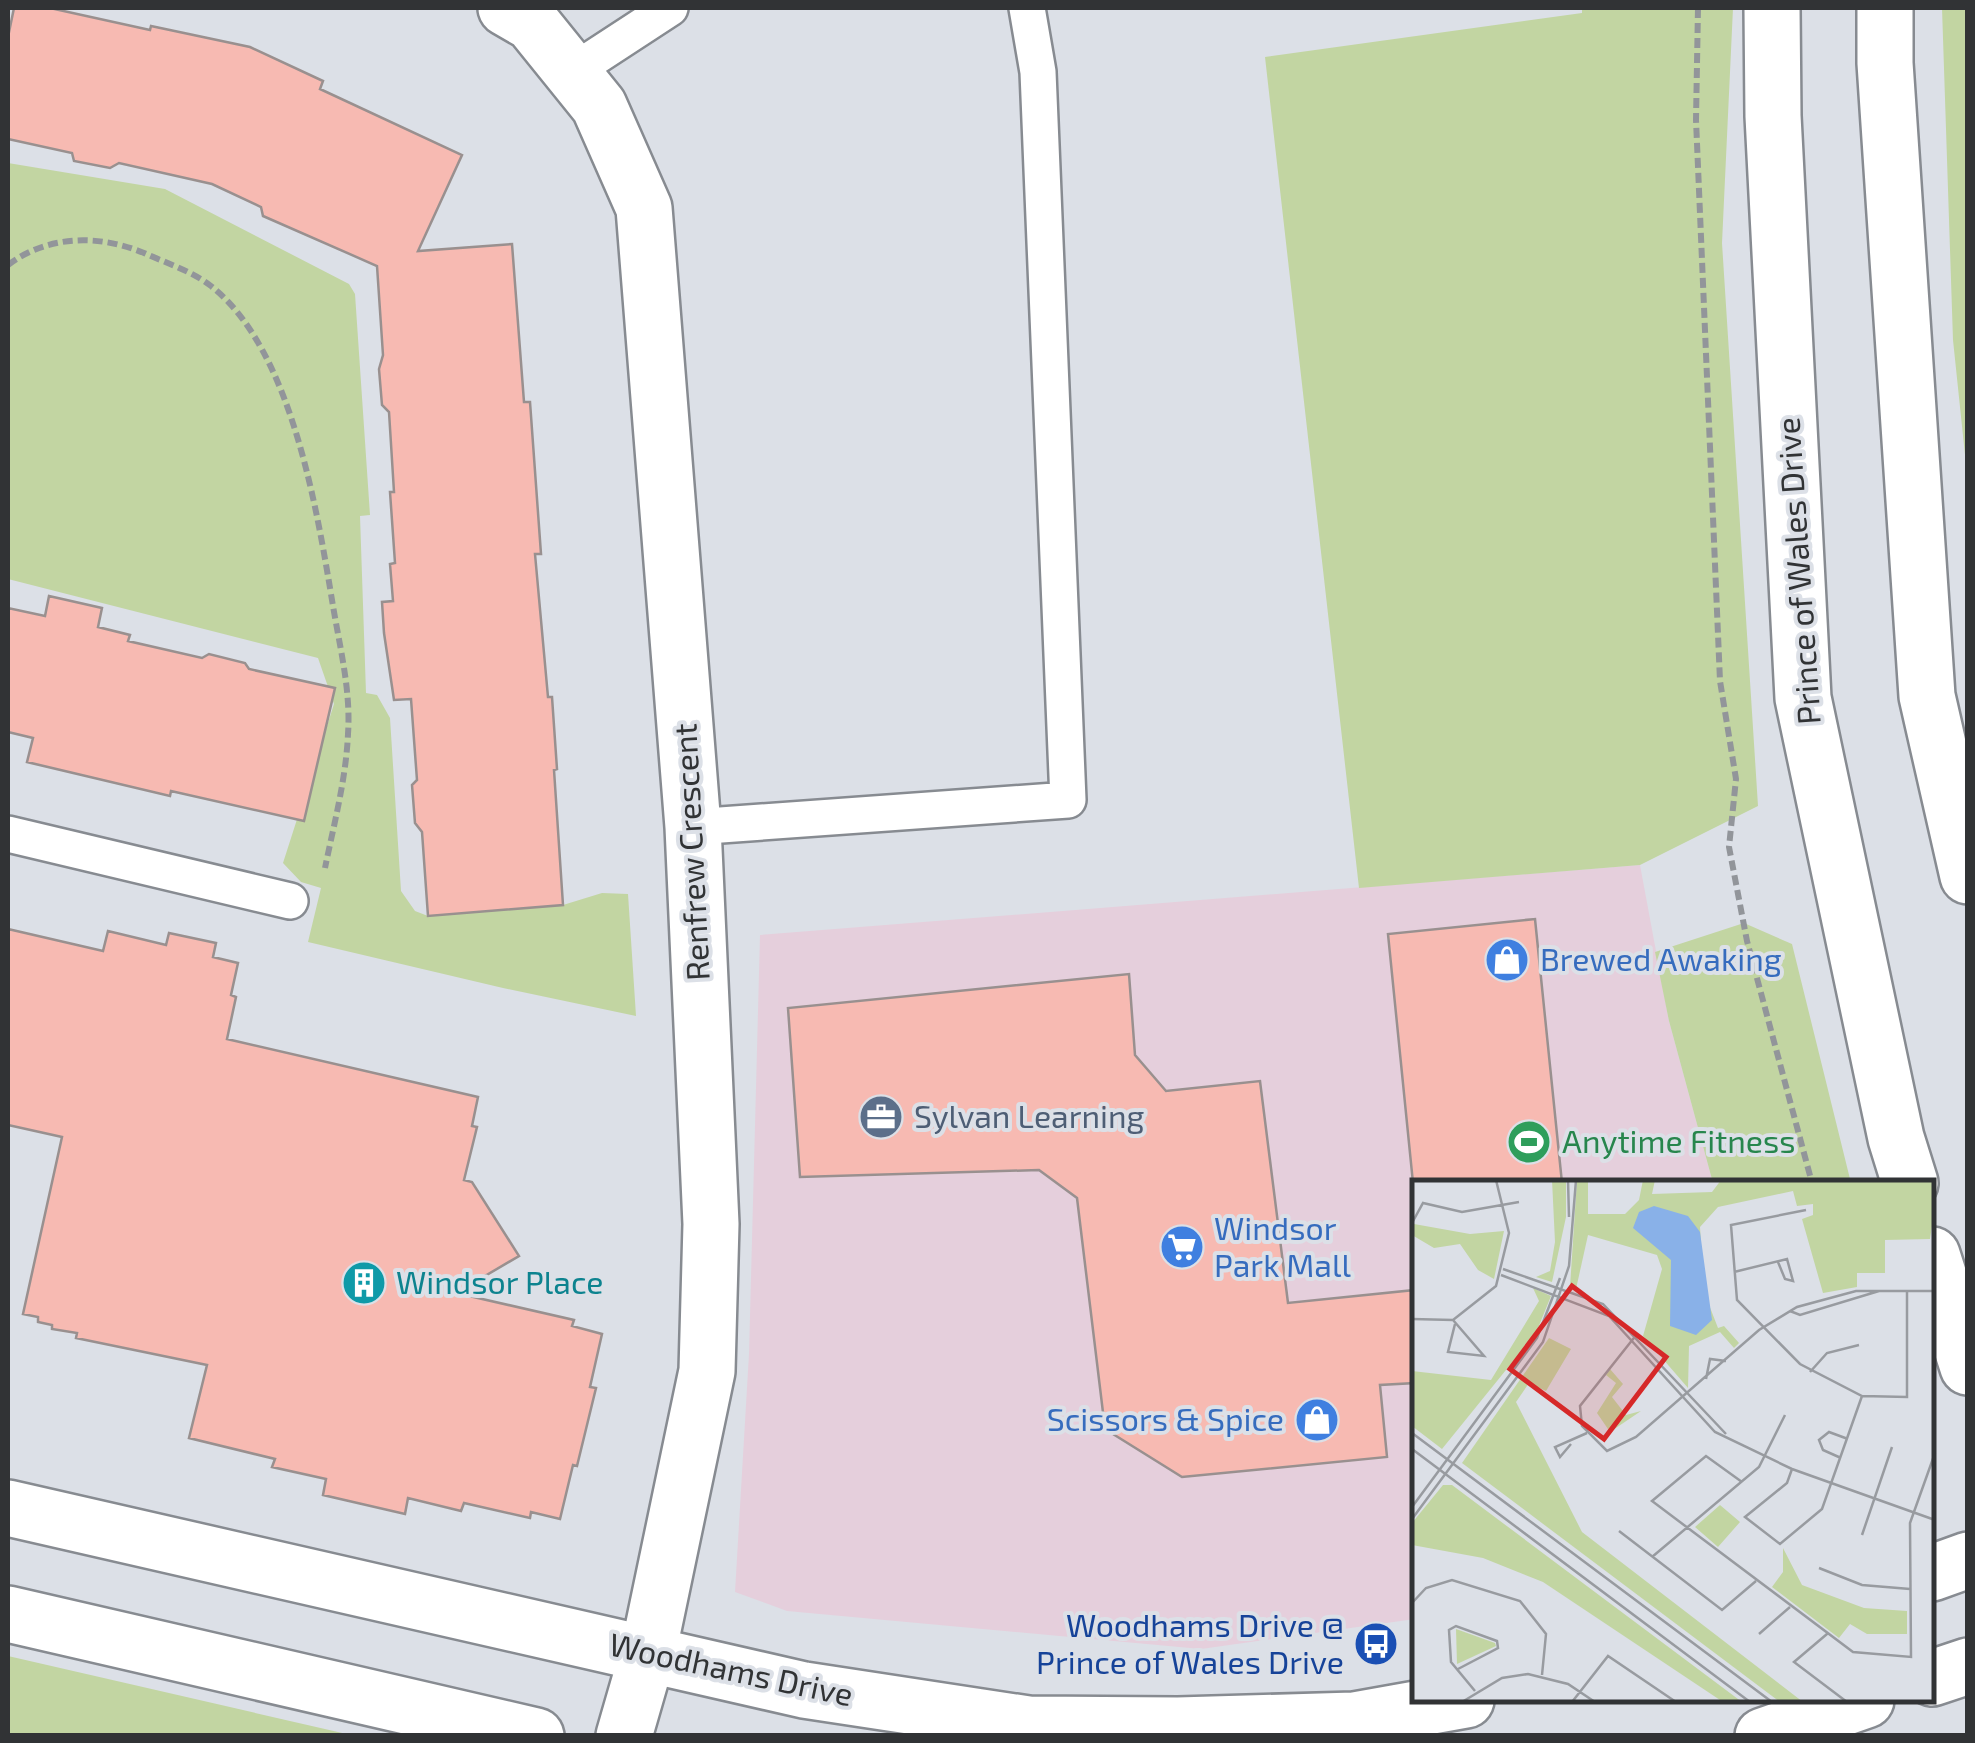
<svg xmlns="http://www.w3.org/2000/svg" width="1975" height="1743" font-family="'Exo 2',sans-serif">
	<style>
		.commercial { fill: #e5cfdc }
		.green { fill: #c2d5a2 }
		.building { fill: #f7bab2; stroke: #99908f; stroke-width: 2.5 }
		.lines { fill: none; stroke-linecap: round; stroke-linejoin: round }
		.service-casing { stroke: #878b91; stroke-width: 40 }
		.minor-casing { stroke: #878b91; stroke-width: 60 }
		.tertiary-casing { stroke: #878b91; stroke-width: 60 }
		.secondary-casing { stroke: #878b91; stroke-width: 60 }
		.path { stroke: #92959a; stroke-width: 6; stroke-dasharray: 10 5; stroke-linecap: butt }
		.service { stroke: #fff; stroke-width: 35 }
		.minor { stroke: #fff; stroke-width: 55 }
		.tertiary { stroke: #fff; stroke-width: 55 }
		.secondary { stroke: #fff; stroke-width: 55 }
		.labels { text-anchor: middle; stroke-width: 8; stroke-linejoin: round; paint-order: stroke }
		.street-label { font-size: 32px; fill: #313335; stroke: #dce0e7 }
		.shop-label { font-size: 32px; fill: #366cbe; stroke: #dce0e7; text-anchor: start }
		.service-label { font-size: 32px; fill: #4e5e75; stroke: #dce0e7; text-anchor: start }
		.leisure-label { font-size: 32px; fill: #27864d; stroke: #dce0e7; text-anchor: start }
		.culture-label { font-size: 32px; fill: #0d838f; stroke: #dce0e7; text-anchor: start }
		.transit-label { font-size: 32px; fill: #164399; stroke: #dce0e7; text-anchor: end }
		.inset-road { fill: none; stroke: #989ba0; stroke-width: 2.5 }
		.view { fill: #d62828; fill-opacity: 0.15; stroke: #d62828; stroke-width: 5 }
		.inset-edge { fill: none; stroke: #313335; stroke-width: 5 }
	</style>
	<rect width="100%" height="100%" fill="#dce0e7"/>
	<!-- commercial -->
	<path class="commercial" d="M 1640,865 L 1669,1021 L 1713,1183 L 1415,1183 L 1415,1619 L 1201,1649 L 787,1611 L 735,1592 L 749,1354 L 760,935 Z"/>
	<!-- green -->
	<path class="green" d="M 1582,8 L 1733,8 L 1722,243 L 1758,806 L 1640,865 L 1359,888 L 1265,57 L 1582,13 Z
		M 1942,8 L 1967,8 L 1967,474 L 1953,340 Z
		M 8,163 L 165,189 L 349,284 L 355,294 L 370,515 L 360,516 L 366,693 L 377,695 L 390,718 L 401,891 L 415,911 L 428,916 L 563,905 L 602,893 L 628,894 L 636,1016 L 503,988 L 308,942 L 321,888 L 301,882 L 283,863 L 334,704 L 318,658 L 8,579 Z
		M 1744,923 L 1792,944 L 1851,1183 L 1713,1183 L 1669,1021 L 1655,952 Z
		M 8,1656 L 351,1735 L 8,1735 Z"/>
	<!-- building -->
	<path class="building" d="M 14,8 L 50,8 L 150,30 L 151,26 L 250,47 L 323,81 L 320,89 L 462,155 L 418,251 L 512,244 L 524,402 L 530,402 L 541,554 L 535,554 L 548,697 L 552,697 L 557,769 L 554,770 L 563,905 L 428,916 L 422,832 L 415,823 L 412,785 L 417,780 L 411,699 L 394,700 L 384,633 L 382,602 L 393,601 L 390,564 L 395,563 L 390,492 L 394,492 L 389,412 L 382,405 L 379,369 L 383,355 L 377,266 L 263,216 L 261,207 L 212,184 L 119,163 L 110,168 L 74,161 L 72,153 L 8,139 L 8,37 Z
		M 49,596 L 102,608 L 98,627 L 130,635 L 128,641 L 202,658 L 209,654 L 245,663 L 249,669 L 335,688 L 304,821 L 171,791 L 170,796 L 27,762 L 33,738 L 8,732 L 8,608 L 45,616 Z
		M 1535,919 L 1562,1183 L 1413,1183 L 1388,934 Z
		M 8,929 L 103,951 L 108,931 L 166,945 L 169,933 L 216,943 L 213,957 L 238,963 L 231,995 L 236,997 L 227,1039 L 478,1097 L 472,1126 L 477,1127 L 464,1180 L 472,1182 L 519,1256 L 456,1293 L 574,1320 L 572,1326 L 602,1334 L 590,1387 L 596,1388 L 577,1466 L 573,1465 L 560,1519 L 531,1512 L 530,1518 L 464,1503 L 461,1511 L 408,1498 L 405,1514 L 323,1495 L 326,1479 L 272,1467 L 275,1459 L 189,1438 L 207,1365 L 76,1338 L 77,1333 L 52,1329 L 52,1325 L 38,1322 L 38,1317 L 23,1314 L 62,1137 L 8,1125 Z
		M 1129,974 L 1135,1055 L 1166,1091 L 1260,1081 L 1288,1303 L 1415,1290 L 1415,1383 L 1380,1385 L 1387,1457 L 1182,1477 L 1105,1429 L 1077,1198 L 1039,1170 L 800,1177 L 788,1008 Z"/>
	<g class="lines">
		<defs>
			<path id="service" d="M 572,72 L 670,8
				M 693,827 L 1068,800 L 1038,72 L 1027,8
				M 8,834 L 290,901"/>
			<path id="minor" d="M 506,8 L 532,23 L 599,106 L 644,208 L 693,827 L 711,1224 L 707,1371 L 648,1653 L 624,1736"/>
			<path id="tertiary" d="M 8,1508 L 804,1690 L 1028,1724 L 1178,1725 L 1354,1720 L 1466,1700
				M 1932,1573 L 1968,1560
				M 8,1614 L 536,1736
				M 1932,1678 L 1968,1666
				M 1763,1736 L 1866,1700"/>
			<path id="secondary" d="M 1772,8 L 1773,116 L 1803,698 L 1896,1138 L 1910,1183
				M 1885,8 L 1885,63 L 1927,696 L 1968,876
				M 1932,1255 L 1968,1367"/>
		</defs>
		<!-- service casing -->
		<use href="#service" class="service-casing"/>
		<!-- minor casing -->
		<use href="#minor" class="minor-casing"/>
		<!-- tertiary casing -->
		<use href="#tertiary" class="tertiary-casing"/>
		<!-- secondary casing -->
		<use href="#secondary" class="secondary-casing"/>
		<!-- path -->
		<path class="path" d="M 1698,8 L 1696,120 L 1720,681 L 1736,779 L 1729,847 L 1747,941 L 1812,1183
			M 8,265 C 48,235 98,234 144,253 C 166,263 192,271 211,286 C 292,350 317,510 333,606 C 340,648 351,691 348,734 C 346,779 334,824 325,868"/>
		<!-- service -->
		<use href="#service" class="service"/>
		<!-- minor -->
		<use href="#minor" class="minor"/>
		<!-- tertiary -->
		<use href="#tertiary" class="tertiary"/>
		<!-- secondary -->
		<use href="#secondary" class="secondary"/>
	</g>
	<!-- icons -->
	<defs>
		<symbol id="shop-disc" viewBox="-11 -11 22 22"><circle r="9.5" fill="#3f7fe0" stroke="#dce0e7"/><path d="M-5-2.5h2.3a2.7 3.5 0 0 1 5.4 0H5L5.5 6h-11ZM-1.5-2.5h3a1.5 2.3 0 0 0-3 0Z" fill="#fff"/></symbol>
		<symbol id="office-disc" viewBox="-11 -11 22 22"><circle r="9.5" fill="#5c6f8a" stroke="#dce0e7"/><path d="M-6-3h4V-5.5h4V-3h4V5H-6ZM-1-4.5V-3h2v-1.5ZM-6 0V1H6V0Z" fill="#fff"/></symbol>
		<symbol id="stadium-disc" viewBox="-11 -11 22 22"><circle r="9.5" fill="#2e9e5b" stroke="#dce0e7"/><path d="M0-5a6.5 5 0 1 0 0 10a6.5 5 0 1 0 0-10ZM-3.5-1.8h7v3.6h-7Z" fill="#fff"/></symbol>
		<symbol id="supermarket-disc" viewBox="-11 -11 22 22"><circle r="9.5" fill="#3f7fe0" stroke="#dce0e7"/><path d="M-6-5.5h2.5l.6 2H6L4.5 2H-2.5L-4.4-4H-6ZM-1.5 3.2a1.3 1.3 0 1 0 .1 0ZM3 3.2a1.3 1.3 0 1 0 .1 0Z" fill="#fff"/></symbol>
		<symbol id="building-disc" viewBox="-11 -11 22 22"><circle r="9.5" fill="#0f9aa8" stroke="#dce0e7"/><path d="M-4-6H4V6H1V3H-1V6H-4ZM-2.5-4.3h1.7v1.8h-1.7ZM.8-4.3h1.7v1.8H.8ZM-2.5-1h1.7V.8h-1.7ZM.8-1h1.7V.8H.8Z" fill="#fff"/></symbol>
		<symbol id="bus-disc" viewBox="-11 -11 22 22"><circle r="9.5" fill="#1a4fb4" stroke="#dce0e7"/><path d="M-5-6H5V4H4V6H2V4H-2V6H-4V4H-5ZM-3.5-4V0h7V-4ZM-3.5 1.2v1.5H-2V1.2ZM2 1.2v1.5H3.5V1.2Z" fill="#fff"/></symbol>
	</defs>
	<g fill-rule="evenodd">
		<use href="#shop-disc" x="1482" y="935" width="50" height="50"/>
		<use href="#office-disc" x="856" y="1092" width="50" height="50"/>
		<use href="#stadium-disc" x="1504" y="1117" width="50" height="50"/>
		<use href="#supermarket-disc" x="1157" y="1222" width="50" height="50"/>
		<use href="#building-disc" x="339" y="1258" width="50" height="50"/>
		<use href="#shop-disc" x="1292" y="1395" width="50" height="50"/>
		<use href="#bus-disc" x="1351" y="1619" width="50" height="50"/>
	</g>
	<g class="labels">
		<!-- street labels -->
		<g class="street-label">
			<text transform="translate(1799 571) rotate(-94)" y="11">Prince of Wales Drive</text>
			<text transform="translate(692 852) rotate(-93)" y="11">Renfrew Crescent</text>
			<text transform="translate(731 1670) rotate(12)" y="11">Woodhams Drive</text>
		</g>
		<!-- shop labels -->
		<g class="shop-label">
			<text x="1540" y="971">Brewed Awaking</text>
			<text x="1214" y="1240">Windsor<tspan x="1214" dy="37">Park Mall</tspan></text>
			<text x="1284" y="1431" text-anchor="end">Scissors &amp; Spice</text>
		</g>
		<!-- service labels -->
		<g class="service-label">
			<text x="914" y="1128">Sylvan Learning</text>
		</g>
		<!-- leisure labels -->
		<g class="leisure-label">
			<text x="1562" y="1153">Anytime Fitness</text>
		</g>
		<!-- culture labels -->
		<g class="culture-label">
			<text x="396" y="1294">Windsor Place</text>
		</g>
		<!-- transit labels -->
		<g class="transit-label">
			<text x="1344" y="1637">Woodhams Drive @<tspan x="1344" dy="37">Prince of Wales Drive</tspan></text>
		</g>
	</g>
	<!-- overview -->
	<g transform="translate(1412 1180)">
		<rect width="522" height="522" fill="#dce0e7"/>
		<path d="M 140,0 L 154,0 L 154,37 L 140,102 L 124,97 L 138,91 L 143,62 ZM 165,0 L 176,0 L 176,34 L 213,34 L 227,20 L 231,0 L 243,0 L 240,14 L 300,12 L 309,0 L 522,0 L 522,33 L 518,59 L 473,60 L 473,93 L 445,93 L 445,107 L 411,113 L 390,39 L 401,35 L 401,24 L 385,26 L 381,11 L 306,27 L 288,47 L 292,112 L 306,148 L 312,146 L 327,163 L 322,168 L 308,152 L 277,166 L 276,208 L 231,156 L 250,89 L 245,75 L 176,55 L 164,109 L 158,107 ZM 2,44 L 58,54 L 92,51 L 82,99 L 66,90 L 48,64 L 22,68 L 0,55 ZM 121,108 L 139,116 L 124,153 L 30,269 L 0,246 L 0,191 L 79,200 L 127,121 ZM 137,158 L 159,169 L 134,211 L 117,203 L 104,222 L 170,352 L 391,522 L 368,522 L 50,283 ZM 198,189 L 211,204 L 200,217 L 214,235 L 229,231 L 198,252 L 185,233 L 204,203 L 194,195 ZM 31,305 L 40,305 L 330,522 L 311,522 L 131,402 L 71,378 L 0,365 L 0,343 ZM 308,325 L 328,342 L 306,367 L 283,347 ZM 371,368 L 390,405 L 452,428 L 495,431 L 495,454 L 455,454 L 438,444 L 427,458 L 360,407 L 371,392 ZM 44,449 L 83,463 L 84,466 L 45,484 Z" fill="#c2d5a2"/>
		<path d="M 242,26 L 276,36 L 288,52 L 300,140 L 284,155 L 258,146 L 259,80 L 221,48 L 227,32 Z" fill="#89b1e8"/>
		<path class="inset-road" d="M 156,0 L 157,37M 394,30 L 319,45 L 325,120 L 388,184 L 450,216 L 495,217 L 495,111M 0,43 L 11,23 L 50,32 L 107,22M 91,89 L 191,124 L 314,254M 322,92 L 375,79 L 381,101 L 373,99 L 366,82M 89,95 L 197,136 L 303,252 L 380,289 L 523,340M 378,131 L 388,135 L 467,111M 0,139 L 41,140 L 84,106 L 97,53 L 84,0M 41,140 L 72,176 L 36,172 L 43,144M 225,154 L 168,226 L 170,246 L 195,271 L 224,257 L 347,150 L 385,127 L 444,111 L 523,111M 398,192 L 415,173 L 447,165M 294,199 L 298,179 L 314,181M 0,253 L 360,522M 159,264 L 148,277 L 143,267 L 175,253M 0,269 L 338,522M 429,278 L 411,270 L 407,260 L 417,252 L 436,259M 380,289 L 375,303 L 333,337 L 368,364 L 410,329 L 450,216M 330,302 L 294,276 L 240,321 L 441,472 L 499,477 L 498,343 L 523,273M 0,327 L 125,158 L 148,98M 0,339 L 131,162 L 157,86 L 164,0M 207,351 L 310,430 L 344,401M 450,355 L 480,267M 240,377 L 347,287 L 373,235M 407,388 L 450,405 L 498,409M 0,423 L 14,408 L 40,400 L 108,421 L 134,454 L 130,495M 347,454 L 378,427M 415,454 L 382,482 L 435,522M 46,489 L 86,468 L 85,461 L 44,446 L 37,450 L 39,482 L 63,511M 50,522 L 90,498 L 116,494 L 156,504 L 183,522M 160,522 L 196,476 L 264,522"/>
		<path class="view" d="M 160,106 L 254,177 L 192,259 L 98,189 Z"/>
		<rect width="522" height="522" class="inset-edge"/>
	</g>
	<!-- border -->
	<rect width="1975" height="1743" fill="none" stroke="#313335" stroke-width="20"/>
</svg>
